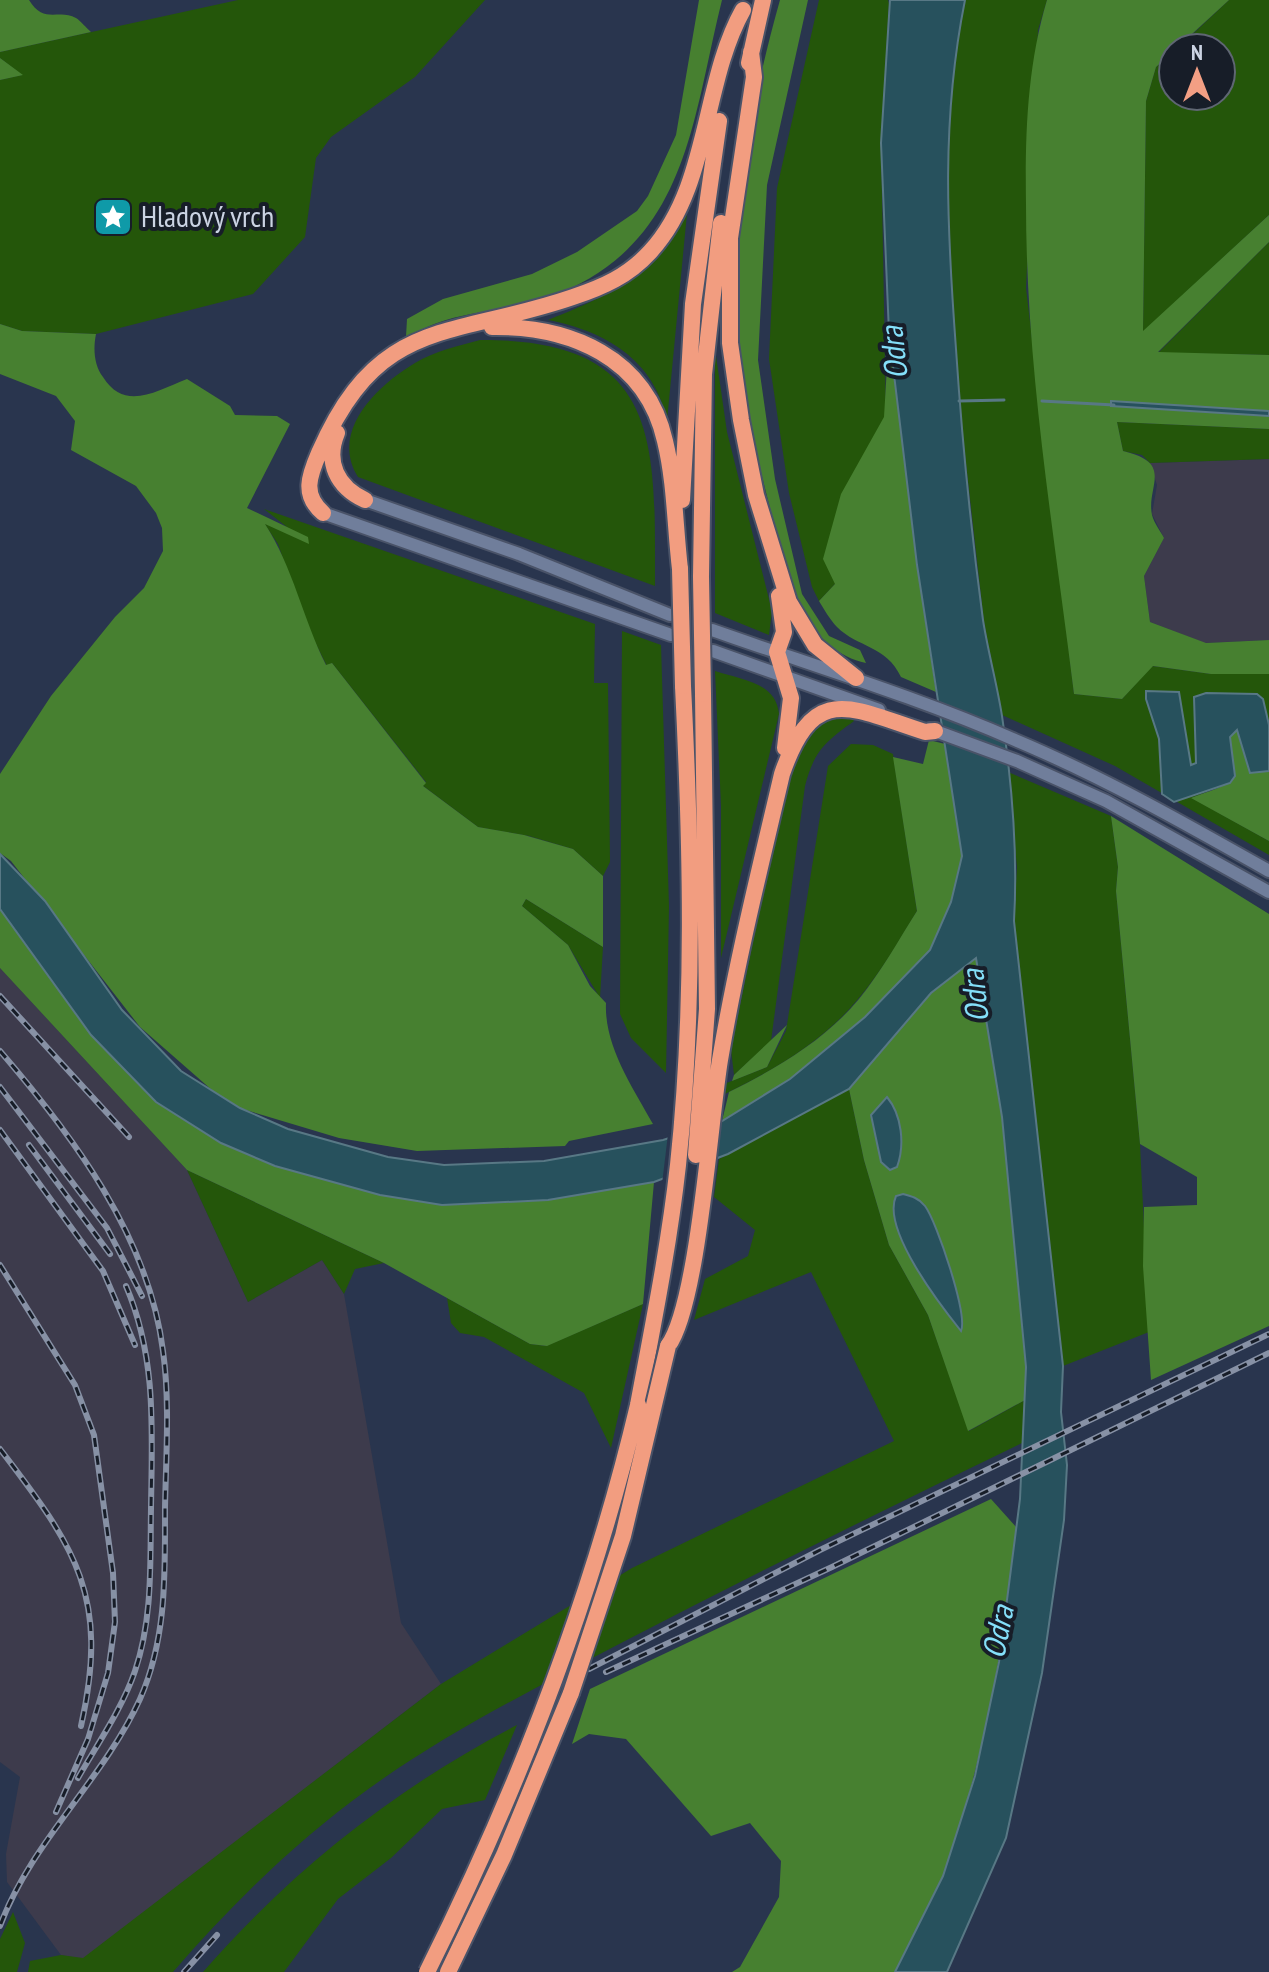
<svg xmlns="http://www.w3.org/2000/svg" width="1269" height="1972" font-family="'PT Sans Narrow',sans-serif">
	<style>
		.industrial { fill: #3d3b4c }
		.green { fill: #24560a }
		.forest { fill: #478030 }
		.water { fill: #27515d; stroke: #587885; stroke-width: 2 }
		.pier { fill: #29354e }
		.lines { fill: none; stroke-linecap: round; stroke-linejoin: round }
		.stream { stroke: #587885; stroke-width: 3 }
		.secondary-casing { stroke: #4a5368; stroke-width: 16 }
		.highway-casing { stroke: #4a5368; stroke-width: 20 }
		.secondary { stroke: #707e9b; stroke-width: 12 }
		.highway { stroke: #f29d80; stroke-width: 16 }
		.rail-casing { stroke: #8791a5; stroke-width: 6 }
		.rail { stroke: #171d28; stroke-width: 3; stroke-dasharray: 9; stroke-linecap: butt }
		.highway-bridge-casing { stroke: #4a5368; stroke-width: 20; stroke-linecap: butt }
		.highway-bridge { stroke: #f29d80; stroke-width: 16 }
		.labels { text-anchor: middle; stroke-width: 8; stroke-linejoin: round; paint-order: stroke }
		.poi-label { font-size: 30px; fill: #cbd3e3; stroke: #171d28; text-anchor: start }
		.water-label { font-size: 32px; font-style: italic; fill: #84dff9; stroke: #171d28 }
	</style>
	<rect width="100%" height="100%" fill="#29354e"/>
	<!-- industrial -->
	<path class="industrial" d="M 1269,459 L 1269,640 L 1205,643 L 1150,622 L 1144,576 L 1164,538 L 1152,514 L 1157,485 L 1150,463 Z
		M 0,968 L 187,1170 L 248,1302 L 322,1260 L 344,1294 L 401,1623 L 441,1684 L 83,1959 L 61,1955 L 7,1882 L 6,1854 L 20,1777 L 0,1762 Z"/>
	<!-- green -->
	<path class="green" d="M 238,0 L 485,0 L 415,77 L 331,137 L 316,158 L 305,237 L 253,294 L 96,334 L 22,331 L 0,324 L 0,80 L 22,75 L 0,58 L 0,52 Z
		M 819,0 L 888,0 L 889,4 L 881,143 L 886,418 L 835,584 L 819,601 L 812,587 L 789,493 L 769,359 L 777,188 Z
		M 965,0 L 1047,0 L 1038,30 L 1026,288 L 1074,694 L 1122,699 L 1152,666 L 1211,674 L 1269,674 L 1269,771 L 1230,737 C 1237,790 1237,778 1192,798 L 1269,841 L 1269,855 L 1115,766 L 1002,715 L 984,622 L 961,419 L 945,208 L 954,58 Z
		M 1229,0 L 1269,0 L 1269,215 L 1143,332 L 1146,101 L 1156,67 L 1173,53 L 1173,96 L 1221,96 L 1221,48 L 1178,48 Z
		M 688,203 L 667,421 C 655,360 605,331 548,320 C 608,296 667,270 688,203 Z
		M 1269,242 L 1269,355 L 1158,353 Z
		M 480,340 C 662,339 655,441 655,586 L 358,477 C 329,431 378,385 415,363 C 435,351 458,346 480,340 Z
		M 715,349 L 727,432 L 772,611 L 769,635 L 715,613 Z
		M 1117,422 L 1269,429 L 1269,459 L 1150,463 L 1142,455 L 1123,451 Z
		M 264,509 L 595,624 L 594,683 L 608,683 L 610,862 L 603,876 L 573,849 L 529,836 L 478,827 L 422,785 L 426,782 L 332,663 L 327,666 L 305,622 L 278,544 L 264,523 L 306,542 Z
		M 622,631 L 661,645 L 669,906 L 666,1073 L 631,1038 L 620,1014 Z
		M 715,671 C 742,680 776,682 779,714 L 721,958 L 721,806 Z
		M 851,717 L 854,721 C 825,742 814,751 805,786 L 771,1041 L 734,1075 L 731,1050 L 772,848 L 797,754 L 814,731 L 829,718 Z
		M 851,744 L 873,745 L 893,754 L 917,911 C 899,941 881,972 858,999 C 823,1042 772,1071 723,1095 L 724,1084 L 767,1067 L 786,1031 L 828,766 Z
		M 1008,772 L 1111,816 L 1118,867 L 1116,891 L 1140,1144 L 1149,1332 L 1063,1366 L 1014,920 L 1017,867 Z
		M 526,899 L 603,947 L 600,998 L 568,945 L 522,906 Z
		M 849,1089 L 864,1160 L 889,1245 L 928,1315 L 969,1431 L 1025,1400 L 1024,1442 C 890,1507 756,1573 623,1642 C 536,1688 447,1732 367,1790 C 295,1842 231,1905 173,1972 L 28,1972 L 30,1961 L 61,1955 L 83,1958 L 441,1684 L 632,1568 L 894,1441 L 811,1272 L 694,1320 L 705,1279 L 748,1256 L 755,1230 L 714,1197 L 719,1159 Z
		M 187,1170 L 384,1263 L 355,1269 L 344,1294 L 322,1260 L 248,1302 Z
		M 447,1298 L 530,1344 L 546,1346 L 643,1304 L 611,1448 L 584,1393 L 484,1337 L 460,1333 L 451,1323 Z
		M 517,1725 L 485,1800 L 442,1809 L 391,1858 L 338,1899 L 284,1972 L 203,1972 C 292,1870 397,1787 517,1725 Z
		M 13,1912 L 25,1943 L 17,1972 L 0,1972 L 0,1939 Z"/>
	<!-- forest -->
	<path class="forest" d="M 0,0 L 29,0 C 44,25 59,8 76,18 C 81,21 86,28 91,32 L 0,52 Z
		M 699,0 L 722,0 C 691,125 687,248 547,298 C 515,310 479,310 446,320 C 432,324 419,331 406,337 L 407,319 L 443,299 L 532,274 L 577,252 L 637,211 L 648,196 L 676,135 Z
		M 780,0 L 808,0 L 767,185 L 758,360 L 775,479 L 802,594 L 829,636 L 860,650 L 866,663 C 839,658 816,636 802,612 C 789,588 784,557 776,531 C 752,441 731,350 735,257 C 739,172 757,81 780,0 Z
		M 1047,0 L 1229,0 L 1156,67 L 1146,101 L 1143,331 L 1269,215 L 1269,242 L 1158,352 L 1269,355 L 1269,429 L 1117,422 L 1123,451 C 1175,463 1146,486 1152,515 C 1154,523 1161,532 1164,538 L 1144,576 L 1150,622 L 1206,643 L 1269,640 L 1269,674 L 1211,674 L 1153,666 L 1122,699 L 1074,694 C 1054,532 1026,369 1026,205 C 1025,135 1027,67 1047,0 Z
		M 0,58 L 23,75 L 0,80 Z
		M 0,324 L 22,331 L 96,334 C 93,349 94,365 103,377 C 125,412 156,391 187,379 L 230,406 L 235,415 L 277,416 L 290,424 L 247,508 L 308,537 L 309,544 L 265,524 C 293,567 303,619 326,665 L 332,663 L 426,783 L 423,786 L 478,827 L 524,835 L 573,849 L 603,876 L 603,947 L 526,899 L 522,906 L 568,945 L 590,986 L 606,1003 C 604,1046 633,1088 653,1124 L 569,1141 L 565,1146 L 417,1151 L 339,1138 L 229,1105 L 140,1027 L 11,861 L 0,853 L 0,774 L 51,696 L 115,617 L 144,588 L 163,551 L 162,528 L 156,513 L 136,486 L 71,450 L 75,421 L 56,396 L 0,374 Z
		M 889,333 L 917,565 L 936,692 L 901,677 C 886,645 858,648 837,627 C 830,620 824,609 819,601 L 835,584 L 823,559 L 841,494 L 884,417 Z
		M 1237,730 L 1241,745 L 1269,771 L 1269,841 L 1191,798 C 1238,780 1236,787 1230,737 Z
		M 929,740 L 945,744 L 962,856 L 951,902 L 930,950 L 865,1017 L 790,1079 L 722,1121 L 729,1092 C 776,1069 825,1040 859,999 C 881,972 898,941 917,911 L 893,757 L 923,764 Z
		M 1111,816 L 1269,914 L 1269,1326 L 1151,1380 L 1143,1266 L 1144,1207 L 1197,1205 L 1197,1177 L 1140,1144 L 1116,891 L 1118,867 Z
		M 0,909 L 275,1166 L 380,1195 L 442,1205 L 548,1200 L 654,1182 L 643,1304 L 547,1346 L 530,1344 L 384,1263 L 187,1170 L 0,968 Z
		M 976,958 L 1002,1117 L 1026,1367 L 1025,1400 L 968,1431 L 928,1315 L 889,1245 L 864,1160 L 849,1089 L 931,993 Z
		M 787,1025 L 767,1067 L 732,1081 L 734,1075 Z
		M 991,1499 L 1017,1528 C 1004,1645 984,1762 944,1873 C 932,1907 911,1940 895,1972 L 732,1972 L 740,1967 L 779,1897 L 781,1861 L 750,1823 L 711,1836 L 626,1739 L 589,1734 L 572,1744 L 590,1689 Z"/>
	<!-- water -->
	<path class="water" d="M 890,0 L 965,0 C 941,120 947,228 956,349 C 962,440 971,531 983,620 C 988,652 997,684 1002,716 C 1012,783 1018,852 1014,921 L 1063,1366 L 1061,1412 L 1067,1465 L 1064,1520 L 1042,1673 L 1006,1838 L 947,1972 L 895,1972 L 943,1876 L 975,1776 L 999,1662 L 1020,1499 L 1026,1367 L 1002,1117 L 976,958 L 931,993 L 849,1089 L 728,1154 L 654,1182 L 548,1200 L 442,1205 L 380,1195 L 275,1166 L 221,1143 L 156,1102 L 91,1035 L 0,909 L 0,854 L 45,901 L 122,1010 L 181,1071 L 240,1108 L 288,1129 L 388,1157 L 444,1165 L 544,1161 L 663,1140 L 722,1121 L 790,1079 L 865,1017 L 930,950 L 951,902 L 962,856 L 917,565 L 889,333 L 881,143 Z
		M 1111,401 L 1269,411 L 1269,416 L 1111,406 Z
		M 1146,691 L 1179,692 L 1191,765 L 1196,763 L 1194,697 L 1206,693 L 1257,694 L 1263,699 L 1269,725 L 1269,771 L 1250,773 L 1237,730 L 1230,737 L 1235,776 L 1230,783 L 1174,802 L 1162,794 L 1159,739 L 1146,699 Z
		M 887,1097 C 902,1115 905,1145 897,1167 L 890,1170 L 881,1162 L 871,1115 Z
		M 903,1194 C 911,1196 919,1198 925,1206 C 937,1222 968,1315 961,1331 C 941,1306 881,1229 896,1196 Z"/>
	<!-- pier -->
	<path class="pier" d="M 718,1118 L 711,1166 L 662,1184 L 668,1134 Z"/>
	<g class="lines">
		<!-- stream -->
		<path class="stream" d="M 959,401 L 1004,400
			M 1042,401 L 1114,405"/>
		<defs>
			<path id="secondary" d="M 365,500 L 519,554 L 670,615
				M 323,513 L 671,635
				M 712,630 C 814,666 917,697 1015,740 C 1103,777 1186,824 1269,871
				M 713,651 L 879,710
				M 930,729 L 1017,761 L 1106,801 L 1269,892"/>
			<path id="highway" d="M 751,52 L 754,77 L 730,238 L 730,343 L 741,420 L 756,495 L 789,602 L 815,645 L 856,678
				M 749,63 L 763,0
				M 492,327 C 570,326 646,357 665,441 C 675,482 675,527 680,569
				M 337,433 C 325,462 337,487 365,500
				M 682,500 L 693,304 L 719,121
				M 323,513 C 302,495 309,476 319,453 C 379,315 451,339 573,297 C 603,287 628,276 650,252 C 710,187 702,83 743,10
				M 701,577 L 704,374 L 721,223
				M 779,596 L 784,632 L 777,652 L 791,698 L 785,748
				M 696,1155 L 707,1009 L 703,694
				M 668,1346 C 698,1305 710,1120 720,1060 C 736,964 760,868 782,774 C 814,681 850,708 925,732 L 935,731
				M 638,1405 C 653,1325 669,1246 678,1165 C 695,1006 691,846 683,686
				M 448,1972 L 504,1855 L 571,1693"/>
		</defs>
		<!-- secondary casing -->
		<use href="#secondary" class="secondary-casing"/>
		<!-- highway casing -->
		<use href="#highway" class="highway-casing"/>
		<!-- secondary -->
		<use href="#secondary" class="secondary"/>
		<!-- highway -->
		<use href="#highway" class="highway"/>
		<defs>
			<path id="rail" d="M 0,996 L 129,1137
				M 0,1051 C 73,1136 149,1237 163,1351 C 170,1402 166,1456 165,1508 C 165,1574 167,1638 140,1699 C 103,1780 31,1842 0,1926
				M 0,1087 L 107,1228 L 142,1296
				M 0,1130 L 103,1271 L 135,1345
				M 29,1145 L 110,1254
				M 0,1265 L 75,1385 L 94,1435 L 113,1573 L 115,1622 L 108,1673 L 88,1739 L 56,1812
				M 0,1449 C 76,1548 110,1597 81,1726
				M 589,1669 L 820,1550 L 1269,1334
				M 606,1672 L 832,1567 L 1269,1353
				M 78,1778 C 98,1743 122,1709 135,1671 C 153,1618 150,1563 151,1508 C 152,1431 157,1358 126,1286
				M 184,1972 L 217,1935"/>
		</defs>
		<!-- rail casing -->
		<use href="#rail" class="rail-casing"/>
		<!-- rail -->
		<use href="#rail" class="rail"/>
		<defs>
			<path id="highway-bridge" d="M 680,569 L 683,686
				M 701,577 L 703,694
				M 571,1693 L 623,1536 L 668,1346
				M 427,1972 C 518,1790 591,1603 638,1405"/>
		</defs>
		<!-- highway-bridge casing -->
		<use href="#highway-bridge" class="highway-bridge-casing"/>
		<!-- highway-bridge -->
		<use href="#highway-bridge" class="highway-bridge"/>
	</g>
	<!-- icons -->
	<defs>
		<symbol id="sight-square" viewBox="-11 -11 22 22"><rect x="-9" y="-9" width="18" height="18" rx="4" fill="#0f9aa8" stroke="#171d28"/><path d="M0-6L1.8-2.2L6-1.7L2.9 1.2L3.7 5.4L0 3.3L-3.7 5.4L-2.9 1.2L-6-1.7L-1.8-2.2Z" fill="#fff"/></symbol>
	</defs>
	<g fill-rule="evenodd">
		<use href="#sight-square" x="91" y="195" width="44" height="44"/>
	</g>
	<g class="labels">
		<!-- poi labels -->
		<g class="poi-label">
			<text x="141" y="227">Hladový vrch</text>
		</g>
		<!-- water labels -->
		<g class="water-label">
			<text transform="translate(894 353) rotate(-96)" y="11">Odra</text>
			<text transform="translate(975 996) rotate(-96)" y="11">Odra</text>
			<text transform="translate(998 1632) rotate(-79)" y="11">Odra</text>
		</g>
	</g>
	<!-- north arrow -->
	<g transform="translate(1197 72)"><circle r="38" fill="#171d28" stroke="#5f6673" stroke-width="2"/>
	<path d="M0-6L14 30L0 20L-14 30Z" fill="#f39f84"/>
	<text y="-12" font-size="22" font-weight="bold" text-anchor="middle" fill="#cbd3e3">N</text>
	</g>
</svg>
